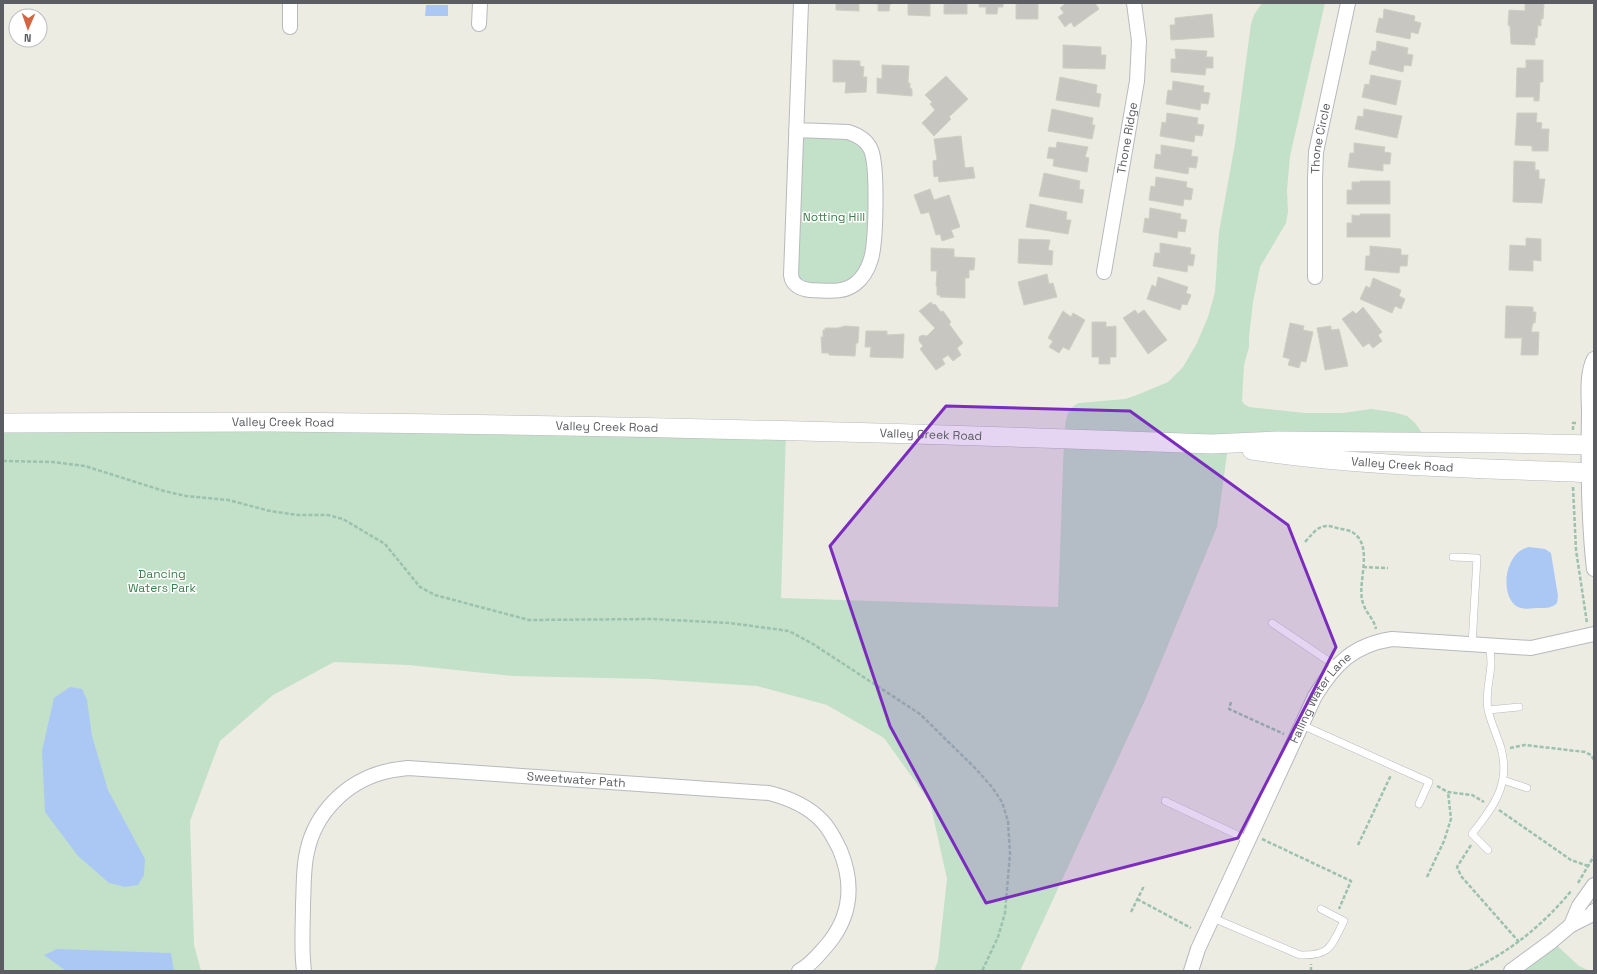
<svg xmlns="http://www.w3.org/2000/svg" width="1597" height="974" font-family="'Space Grotesk',sans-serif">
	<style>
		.green { fill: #c2e1c8 }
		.water { fill: #abc8f5 }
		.building { fill: #c8c6c0; stroke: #d0cec2 }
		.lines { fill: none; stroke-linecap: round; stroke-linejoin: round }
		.service-casing { stroke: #b8b9be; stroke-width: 8 }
		.minor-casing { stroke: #b8b9be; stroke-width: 16 }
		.secondary-casing { stroke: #b7b8be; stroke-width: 20 }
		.path { stroke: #9cc1ad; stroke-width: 2.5; stroke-dasharray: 4 2; stroke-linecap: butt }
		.service { stroke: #fff; stroke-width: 7 }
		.minor { stroke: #fff; stroke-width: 14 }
		.secondary { stroke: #fff; stroke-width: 19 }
		.marked { fill: #7b2cbf; fill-opacity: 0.2; stroke: #7b2cbf; stroke-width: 3; stroke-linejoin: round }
		.labels { text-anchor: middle; stroke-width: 3; stroke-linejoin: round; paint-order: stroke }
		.street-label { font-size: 12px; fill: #5b5d62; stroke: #fff }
		.park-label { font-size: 12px; fill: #3e7e4c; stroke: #fff }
	</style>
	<rect width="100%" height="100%" fill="#ecece3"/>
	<!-- green -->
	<path class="green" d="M 1262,3 L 1325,3 L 1290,156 L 1287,190 L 1288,212 L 1286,223 L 1260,267 L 1253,302 L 1249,337 L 1249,347 L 1244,365 L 1242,401 L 1244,404 L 1249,407 L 1305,413 L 1343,413 L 1371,409 L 1393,412 L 1407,416 L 1415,423 L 1423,434 L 1228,447 L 1217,527 L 1146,698 L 1020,971 L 934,971 L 938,961 L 947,879 L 930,802 L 884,738 L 827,705 L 757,686 L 651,679 L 513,676 L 409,665 L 334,662 L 273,695 L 220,741 L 190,821 L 194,945 L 201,971 L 3,971 L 3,423 L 786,431 L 781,598 L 1058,607 L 1064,438 C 1066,424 1064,409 1079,403 L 1125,399 L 1137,395 L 1168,382 L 1183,367 L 1197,343 L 1208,317 L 1215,292 L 1219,232 L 1235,144 L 1251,24 L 1254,15 Z
		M 796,130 L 848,132 L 867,144 L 873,252 L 860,279 L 805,289 L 791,275 Z
		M 1552,941 L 1579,966 L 1590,971 L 1511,971 Z"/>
	<!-- water -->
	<path class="water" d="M 426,5 L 448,5 L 448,16 L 425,16 Z
		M 1529,547 L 1545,549 L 1551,553 L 1558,596 L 1557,603 C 1552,608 1546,608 1540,608 C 1533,608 1525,610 1518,607 C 1499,597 1504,552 1529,547 Z
		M 70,687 L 82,689 L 87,700 L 92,736 L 108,790 L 145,859 L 144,875 L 138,885 L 125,887 L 109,883 L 78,856 L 45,812 L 42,751 L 54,698 Z
		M 57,949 L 171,953 L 174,971 L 66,971 L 44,955 Z"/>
	<!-- building -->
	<path class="building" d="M 836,3 L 859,3 L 859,11 L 836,10 Z
		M 871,3 L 895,3 L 890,4 L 889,11 L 878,11 L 878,4 Z
		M 908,3 L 930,3 L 930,16 L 908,15 Z
		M 944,3 L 967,3 L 967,14 L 944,14 Z
		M 979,3 L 1003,3 L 1003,7 L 998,7 L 997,14 L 986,14 L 986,7 L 979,7 Z
		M 1016,3 L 1038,3 L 1038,19 L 1016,19 Z
		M 1066,3 L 1095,3 L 1099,9 L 1074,27 L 1071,22 L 1065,27 L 1058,17 L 1064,13 L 1060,8 Z
		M 1525,3 L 1544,3 L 1543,19 L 1541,19 L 1541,26 L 1538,25 L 1537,38 L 1535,38 L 1535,45 L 1511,44 L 1510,26 L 1508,25 L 1509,10 L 1525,11 Z
		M 1384,9 L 1415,16 L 1414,21 L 1421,23 L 1418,34 L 1411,32 L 1410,39 L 1376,32 L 1379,18 L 1383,19 Z
		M 1212,14 L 1214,37 L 1171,40 L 1170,25 L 1175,25 L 1175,18 Z
		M 1377,41 L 1408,48 L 1407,54 L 1413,55 L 1411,66 L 1404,65 L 1403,72 L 1369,64 L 1372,51 L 1376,51 Z
		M 1063,45 L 1101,47 L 1101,55 L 1106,55 L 1105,69 L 1063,68 Z
		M 1175,49 L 1207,51 L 1206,57 L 1213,57 L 1213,68 L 1206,68 L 1205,75 L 1171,72 L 1171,59 L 1176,59 Z
		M 833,60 L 860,61 L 860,66 L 864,67 L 863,77 L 867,77 L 866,92 L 845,93 L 846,82 L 833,82 Z
		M 1526,60 L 1543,60 L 1543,82 L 1540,82 L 1539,101 L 1534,101 L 1534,97 L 1516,97 L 1517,68 L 1526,68 Z
		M 882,65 L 909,66 L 908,83 L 910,83 L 910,88 L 912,89 L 912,96 L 877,93 L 877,78 L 882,79 Z
		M 1371,75 L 1401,81 L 1396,105 L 1362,97 L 1365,84 L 1369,85 Z
		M 946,76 L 968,99 L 949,117 L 951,119 L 934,136 L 922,123 L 935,110 L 930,104 L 932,102 L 925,95 Z
		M 1060,77 L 1097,85 L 1096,93 L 1101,94 L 1099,107 L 1056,100 Z
		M 1173,81 L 1204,86 L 1203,92 L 1210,93 L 1208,104 L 1201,103 L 1200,110 L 1166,104 L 1168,90 L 1172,91 Z
		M 1052,109 L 1093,118 L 1092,125 L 1095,125 L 1092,139 L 1048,131 Z
		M 1364,109 L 1402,116 L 1397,138 L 1355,129 L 1358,116 L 1363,117 Z
		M 1167,113 L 1198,118 L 1197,124 L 1204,125 L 1202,136 L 1195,135 L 1194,142 L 1160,136 L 1162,122 L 1166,123 Z
		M 1517,113 L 1537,113 L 1536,122 L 1542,123 L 1541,129 L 1549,129 L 1548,151 L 1532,151 L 1532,146 L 1515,145 Z
		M 961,136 L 965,168 L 973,167 L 975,178 L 939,182 L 938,176 L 934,177 L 933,167 L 933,161 L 937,160 L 934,139 Z
		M 1057,142 L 1088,147 L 1085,157 L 1089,158 L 1087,172 L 1053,166 L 1054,159 L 1047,158 L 1049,147 L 1056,148 Z
		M 1354,143 L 1385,147 L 1384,152 L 1391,153 L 1390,164 L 1383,164 L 1383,171 L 1348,167 L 1350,153 L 1354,153 Z
		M 1161,145 L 1192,150 L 1191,156 L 1198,157 L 1196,168 L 1189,167 L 1188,174 L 1154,168 L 1156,154 L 1161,155 Z
		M 1514,161 L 1535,162 L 1535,170 L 1539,170 L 1539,179 L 1545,179 L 1542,203 L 1513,202 Z
		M 1044,173 L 1080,181 L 1079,189 L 1084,190 L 1082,203 L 1039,196 Z
		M 1156,177 L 1187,182 L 1186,187 L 1193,189 L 1191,200 L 1184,199 L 1183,206 L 1149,200 L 1151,186 L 1155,187 Z
		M 1360,181 L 1390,181 L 1390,204 L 1347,204 L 1347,190 L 1352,190 L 1352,182 L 1360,182 Z
		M 930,189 L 934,200 L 949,195 L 960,227 L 951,230 L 954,237 L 942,241 L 940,234 L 936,235 L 929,212 L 921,214 L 914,195 Z
		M 1030,204 L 1067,212 L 1066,220 L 1071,220 L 1068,234 L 1026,227 Z
		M 1150,208 L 1181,214 L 1180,219 L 1187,220 L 1185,232 L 1178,231 L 1177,238 L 1143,232 L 1145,218 L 1149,219 Z
		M 1360,214 L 1390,214 L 1390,237 L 1347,237 L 1347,223 L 1352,223 L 1352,215 L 1360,216 Z
		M 1526,238 L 1541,239 L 1541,261 L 1533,260 L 1533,271 L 1509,270 L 1510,245 L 1526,246 Z
		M 1019,239 L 1050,240 L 1048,250 L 1053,251 L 1052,265 L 1018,263 Z
		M 1160,243 L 1191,248 L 1190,254 L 1195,255 L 1193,266 L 1188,265 L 1187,272 L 1153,266 L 1155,253 L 1160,253 Z
		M 1370,246 L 1401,249 L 1401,255 L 1408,255 L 1407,266 L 1400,266 L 1399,273 L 1365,270 L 1366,256 L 1370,256 Z
		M 931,248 L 954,249 L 954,257 L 975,258 L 974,270 L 969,270 L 969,278 L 965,278 L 965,298 L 940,297 L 940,295 L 937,295 L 937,286 L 936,286 L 937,271 L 931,271 Z
		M 1047,274 L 1049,284 L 1053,283 L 1057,297 L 1024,305 L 1018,282 Z
		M 1158,277 L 1188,287 L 1186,293 L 1191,295 L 1187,305 L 1182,304 L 1180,310 L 1147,299 L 1152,285 L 1156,287 Z
		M 1373,278 L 1401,290 L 1399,296 L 1405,299 L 1401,309 L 1395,306 L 1392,313 L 1360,299 L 1366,286 L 1370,288 Z
		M 931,302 L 933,305 L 935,304 L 941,312 L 943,311 L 951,322 L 949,324 L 963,343 L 957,348 L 961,355 L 953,361 L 948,355 L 942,359 L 945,364 L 936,370 L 920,349 L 923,346 L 919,341 L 919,337 L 922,335 L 927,336 L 935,328 L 919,311 Z
		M 1506,306 L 1533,307 L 1533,312 L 1536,312 L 1535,323 L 1533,323 L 1531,332 L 1539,332 L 1538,355 L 1521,355 L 1522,338 L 1505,338 Z
		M 1363,307 L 1382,332 L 1378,335 L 1382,341 L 1373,348 L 1369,343 L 1363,347 L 1342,319 L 1353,311 L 1356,314 Z
		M 1135,310 L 1138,314 L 1144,310 L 1167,340 L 1148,354 L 1123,318 Z
		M 1063,311 L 1071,317 L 1073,313 L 1085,320 L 1069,350 L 1063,347 L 1059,353 L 1049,347 L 1053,341 L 1048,338 Z
		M 1092,322 L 1106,322 L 1106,327 L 1116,326 L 1116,357 L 1110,357 L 1110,364 L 1099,364 L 1099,357 L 1092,357 Z
		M 1290,323 L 1304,326 L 1303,330 L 1313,332 L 1306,362 L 1301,361 L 1299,368 L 1288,365 L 1290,359 L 1283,357 Z
		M 845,326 L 859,327 L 858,343 L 856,343 L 855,356 L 829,355 L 829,353 L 822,353 L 821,337 L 823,337 L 823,330 L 825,330 L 825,328 L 838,328 Z
		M 1331,326 L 1331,330 L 1339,329 L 1348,366 L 1325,370 L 1317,328 Z
		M 866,331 L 887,331 L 887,335 L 904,334 L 903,358 L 870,357 L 871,347 L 865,347 Z"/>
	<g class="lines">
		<defs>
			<path id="service" d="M 1453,557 L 1477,558 L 1472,645
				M 1272,623 L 1336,666
				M 1488,710 L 1519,707
				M 1302,725 L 1429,782 L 1419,804
				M 1503,780 L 1527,788
				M 1165,801 L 1248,840
				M 1488,850 L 1472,834 C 1493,807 1511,785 1501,748 C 1497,735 1491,723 1488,710 C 1485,696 1490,679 1491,664 C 1491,658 1490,652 1490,646
				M 1213,918 L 1300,955 C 1331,956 1331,946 1344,921 L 1321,909"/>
			<g id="minor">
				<path d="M 479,24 L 480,3"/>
				<path d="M 290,27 L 290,3"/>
				<path d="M 796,130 L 848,132 C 858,135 867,140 871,150 C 878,167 876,242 871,259 C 868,269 863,278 855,284 C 842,294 825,290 810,290 C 801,289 792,285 791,275 L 801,3"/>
				<path id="s1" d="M 1104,272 L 1137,81 L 1139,41 L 1134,3"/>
				<path id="s2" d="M 1315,277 L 1315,178 L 1316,152 L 1348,3"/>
				<path d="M 1594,359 C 1586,375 1589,397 1589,414 C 1588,465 1588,517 1594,569"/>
				<path d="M 1571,925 L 1579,906 L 1594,885"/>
				<path id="s3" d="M 304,971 C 301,949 303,926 303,904 C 304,887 303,868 307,852 C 315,813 346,782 384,772 C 391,770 400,769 408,768 L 769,793 C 789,798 808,806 822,821 C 830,829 835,840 840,850 C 854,884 851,916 828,944 C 819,954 811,965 799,971"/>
				<path id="s4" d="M 1191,971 L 1198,949 L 1315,696 C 1335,664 1353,645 1392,639 L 1531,648 L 1594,634"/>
				<path d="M 1511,971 L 1552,941 L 1571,925 L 1591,915 L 1594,911"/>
			</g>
			<g id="secondary">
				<path id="s5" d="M 3,423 C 92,423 181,422 270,422 C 584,425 898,432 1212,444 L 1277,441 L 1499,443 L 1594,445"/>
				<path id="s6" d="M 1252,450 C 1365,467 1480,468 1594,473"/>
			</g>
		</defs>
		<!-- service casing -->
		<use href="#service" class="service-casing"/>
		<!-- minor casing -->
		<use href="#minor" class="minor-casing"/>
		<!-- secondary casing -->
		<use href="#secondary" class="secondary-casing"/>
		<!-- path -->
		<path class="path" d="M 1573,430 L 1573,423 L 1577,423
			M 3,461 L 53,462 L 85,466 L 164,491 L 186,496 L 228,500 L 270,511 L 298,515 L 328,515 L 343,519 L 385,544 L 420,587 L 435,595 L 529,620 L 652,619 L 730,623 L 789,631 L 813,644 L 920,714 L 976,769 L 992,787 L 1002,802 L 1008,821 L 1010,854 L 1005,913 L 998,937 L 982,971
			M 1573,487 L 1576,550 L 1587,623
			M 1305,542 C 1316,530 1320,522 1337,528 C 1342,529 1348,530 1352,532 C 1374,545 1358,580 1362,599 C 1364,612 1374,618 1376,629
			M 1363,567 L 1388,568
			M 1231,702 L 1229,709 L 1284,734
			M 1510,748 L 1525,745 L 1585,752 L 1591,755 L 1594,760
			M 1437,786 L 1448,792 L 1472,795 L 1484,802
			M 1499,810 L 1571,860 L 1588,866
			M 1262,839 L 1351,881 L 1339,909
			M 1358,845 L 1391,775
			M 1471,845 L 1457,867 L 1461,876 L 1519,942
			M 1427,877 L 1444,841 L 1451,819 L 1448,792
			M 1578,883 L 1594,856
			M 1137,899 L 1191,928
			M 1131,912 L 1144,886
			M 1311,971 L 1311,964
			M 1469,971 C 1510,952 1543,925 1572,890"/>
		<!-- service -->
		<use href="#service" class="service"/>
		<!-- minor -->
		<use href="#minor" class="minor"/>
		<!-- secondary -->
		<use href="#secondary" class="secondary"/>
	</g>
	<!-- marked area -->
	<path class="marked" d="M 946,406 L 1130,411 L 1288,525 L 1336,647 L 1238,838 L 986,903 L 890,726 L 830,546 Z"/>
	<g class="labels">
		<!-- street labels -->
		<g class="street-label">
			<text dy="4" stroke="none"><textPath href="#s1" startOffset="136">Thone Ridge</textPath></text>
			<text dy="4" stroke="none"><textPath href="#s2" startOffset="139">Thone Circle</textPath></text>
			<text dy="4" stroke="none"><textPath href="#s5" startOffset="280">Valley Creek Road</textPath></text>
			<text dy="4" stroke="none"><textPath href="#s5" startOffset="604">Valley Creek Road</textPath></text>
			<text dy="4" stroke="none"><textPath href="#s5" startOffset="928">Valley Creek Road</textPath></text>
			<text dy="4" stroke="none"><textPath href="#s6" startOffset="151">Valley Creek Road</textPath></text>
			<text dy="4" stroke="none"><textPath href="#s4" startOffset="303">Falling Water Lane</textPath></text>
			<text dy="4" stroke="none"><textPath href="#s3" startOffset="429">Sweetwater Path</textPath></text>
		</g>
		<!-- park labels -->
		<g class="park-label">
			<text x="834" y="221">Notting Hill</text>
			<text x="162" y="578">Dancing<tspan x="162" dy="14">Waters Park</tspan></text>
		</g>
	</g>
	<!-- border -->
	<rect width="1597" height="974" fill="none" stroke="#5b5d62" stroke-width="8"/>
	<!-- north arrow -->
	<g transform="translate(28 28) rotate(182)"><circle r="19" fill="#ffffff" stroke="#bdbec0"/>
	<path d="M0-3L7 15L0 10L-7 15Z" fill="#d46541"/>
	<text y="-6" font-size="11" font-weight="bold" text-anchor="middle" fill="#5b5d62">N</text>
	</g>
</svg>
